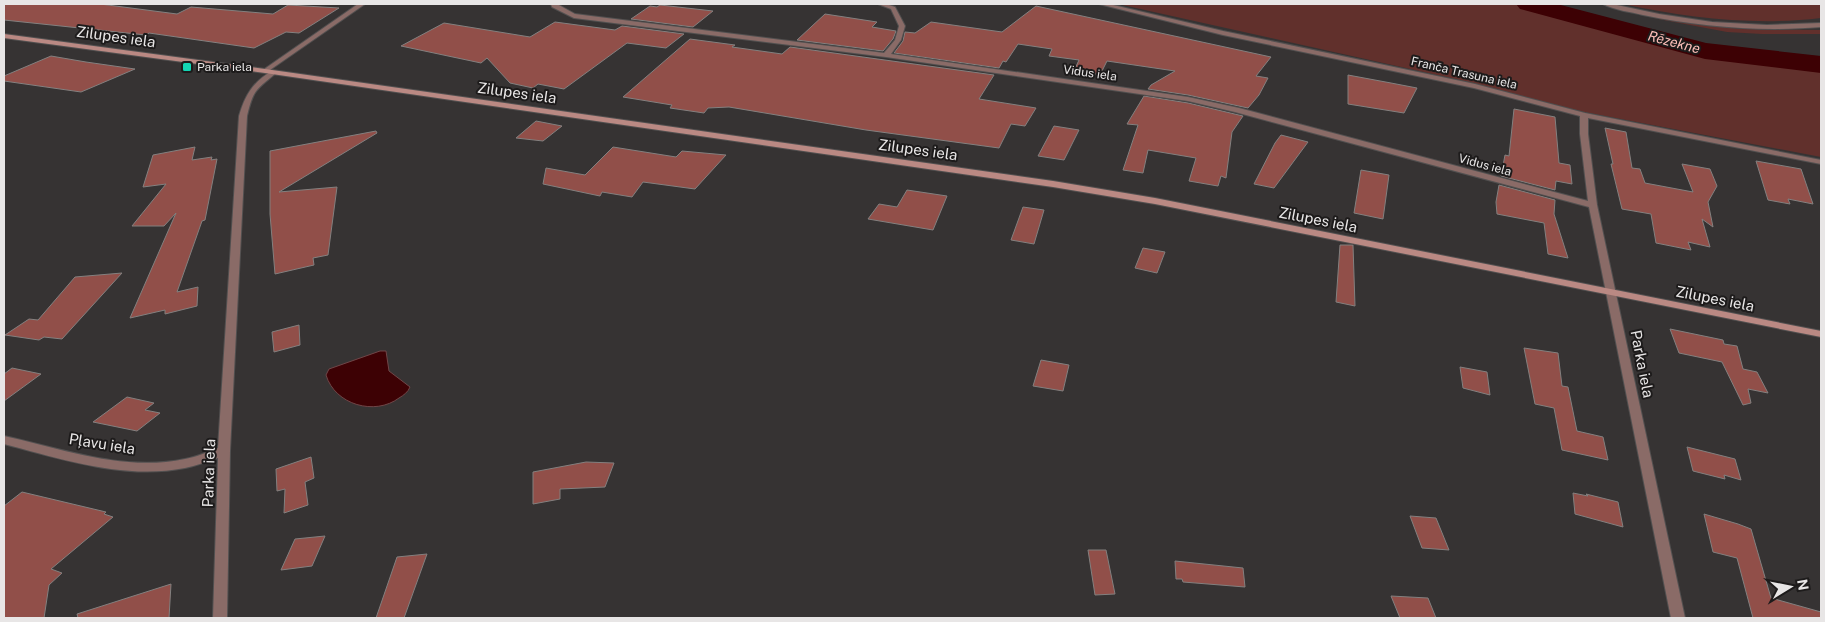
<svg xmlns="http://www.w3.org/2000/svg" width="1825" height="622" font-family="'Public Sans',sans-serif">
	<style>
		.green { fill: #61302c }
		.water { fill: #3d0104; stroke: #704648 }
		.lines { fill: none; stroke-linecap: round; stroke-linejoin: round }
		.river { fill: #3d0104; fill-rule: evenodd }
		.building { fill: #914f49; stroke: #83807f }
		.minor-casing { stroke: #525050; stroke-width: 2 }
		.secondary-casing { stroke: #525050; stroke-width: 2 }
		.minor { fill: #8a6b67; fill-rule: evenodd }
		.secondary { fill: #ba8983; fill-rule: evenodd }
		.poi-dot { fill: #13d5b3; stroke: #1d1b1b; stroke-width: 2 }
		.labels { text-anchor: middle; stroke-width: 4; stroke-linejoin: round; paint-order: stroke }
		.far-poi-label { font-size: 12px; fill: #e8e6e6; stroke: #1d1b1b; text-anchor: start }
		.far-street-label { font-size: 12px; fill: #e8e6e6; stroke: #1d1b1b }
		.far-water-label { font-size: 14px; font-style: italic; fill: #fcbeb8; stroke: #1d1b1b }
		.street-label { font-size: 15px; fill: #e8e6e6; stroke: #1d1b1b }
	</style>
	<rect width="100%" height="100%" fill="#363333"/>
	<!-- green -->
	<path class="green" d="M 1118,4 L 1536,4 L 1719,53 L 1821,64 L 1821,157 L 1584,112 L 1464,81 Z
		M 1623,4 L 1821,4 L 1821,18 C 1755,26 1689,18 1623,4 Z
		M 1653,18 L 1739,29 L 1821,30 L 1821,34 L 1762,34 L 1727,32 Z"/>
	<!-- water -->
	<path class="water" d="M 1515,4 L 1548,4 L 1655,34 L 1632,36 Z
		M 380,351 L 386,351 L 389,371 L 410,387 C 408,392 404,395 399,398 C 375,416 335,405 326,375 L 329,369 Z"/>
	<g class="lines">
		<!-- river -->
		<path class="river" d="M 1516,4 L 1557,4 L 1706,43 L 1821,56 L 1821,73 L 1705,59 L 1520,9 Z"/>
	</g>
	<!-- building -->
	<path class="building" d="M 4,4 L 100,4 L 177,14 L 191,7 L 273,14 L 288,5 L 339,8 L 299,33 L 286,32 L 254,48 L 149,33 L 146,35 L 4,20 Z
		M 660,5 L 713,11 L 693,27 L 631,19 L 650,6 L 657,7 Z
		M 1036,6 L 1271,57 L 1256,76 L 1268,78 L 1259,95 L 1248,108 L 1188,95 L 1148,89 L 1151,85 L 1175,71 L 1107,61 L 1102,71 L 1098,71 L 1097,74 L 1074,71 L 1079,60 L 1049,56 L 1052,49 L 1018,44 L 1006,62 L 1003,61 L 999,68 L 894,53 L 903,41 L 905,32 L 915,33 L 931,22 L 1002,32 Z
		M 825,14 L 877,22 L 872,27 L 896,31 L 893,39 L 883,51 L 797,40 Z
		M 555,22 L 615,30 L 622,26 L 684,34 L 666,48 L 627,43 L 564,89 L 538,84 L 533,88 L 510,83 L 487,58 L 481,63 L 401,46 L 444,23 L 530,37 Z
		M 690,39 L 735,45 L 732,47 L 782,54 L 790,47 L 994,75 L 979,99 L 1036,108 L 1025,126 L 1011,124 L 999,148 L 866,130 L 729,107 L 708,108 L 704,113 L 670,108 L 672,105 L 623,97 Z
		M 51,56 L 86,62 L 135,69 L 81,92 L 4,81 L 4,76 Z
		M 1348,75 L 1391,83 L 1417,88 L 1404,113 L 1348,104 Z
		M 1144,96 L 1188,103 L 1243,116 L 1232,132 L 1226,178 L 1221,176 L 1218,186 L 1189,181 L 1196,158 L 1148,150 L 1143,173 L 1123,170 L 1138,125 L 1127,124 Z
		M 1514,109 L 1555,117 L 1559,163 L 1570,165 L 1572,184 L 1556,181 L 1555,190 L 1501,176 L 1505,155 L 1509,156 Z
		M 536,121 L 562,126 L 543,141 L 516,138 Z
		M 1054,126 L 1079,130 L 1064,160 L 1038,156 Z
		M 1605,128 L 1626,132 L 1632,168 L 1640,169 L 1645,183 L 1693,192 L 1682,164 L 1710,169 L 1717,186 L 1708,202 L 1713,227 L 1702,219 L 1710,247 L 1688,242 L 1691,250 L 1656,243 L 1651,214 L 1622,209 L 1611,164 L 1613,164 Z
		M 376,131 L 377,133 L 279,192 L 337,187 L 328,255 L 313,258 L 314,265 L 275,274 L 270,214 L 270,151 Z
		M 1281,135 L 1308,142 L 1274,188 L 1254,184 L 1275,143 Z
		M 195,147 L 192,160 L 212,157 L 211,160 L 217,159 L 205,220 L 202,221 L 177,292 L 198,287 L 197,306 L 165,314 L 165,310 L 130,318 L 176,213 L 164,226 L 132,226 L 166,184 L 143,187 L 153,155 Z
		M 613,147 L 676,157 L 682,151 L 726,155 L 695,189 L 643,182 L 632,197 L 602,192 L 600,196 L 543,184 L 546,168 L 585,175 Z
		M 1756,161 L 1801,169 L 1813,204 L 1788,199 L 1790,204 L 1768,200 Z
		M 1361,170 L 1389,175 L 1383,219 L 1354,213 Z
		M 1499,185 L 1555,200 L 1554,214 L 1568,258 L 1548,254 L 1544,223 L 1497,214 L 1496,202 Z
		M 907,190 L 947,196 L 933,230 L 868,219 L 879,204 L 897,207 Z
		M 1023,207 L 1044,210 L 1034,244 L 1011,240 Z
		M 1340,245 L 1353,245 L 1355,306 L 1336,302 Z
		M 1143,248 L 1165,252 L 1157,273 L 1135,268 Z
		M 122,273 L 62,339 L 44,337 L 39,340 L 5,335 L 29,319 L 38,320 L 75,277 Z
		M 299,325 L 300,345 L 274,352 L 272,332 Z
		M 1670,329 L 1723,340 L 1724,344 L 1737,346 L 1743,369 L 1757,372 L 1768,393 L 1748,389 L 1751,403 L 1743,405 L 1722,362 L 1679,353 Z
		M 1524,348 L 1558,353 L 1562,386 L 1568,387 L 1577,431 L 1603,437 L 1608,460 L 1562,450 L 1554,408 L 1535,404 Z
		M 1041,360 L 1069,365 L 1063,391 L 1033,386 Z
		M 1460,367 L 1487,372 L 1490,395 L 1463,388 Z
		M 12,368 L 41,374 L 4,401 L 4,374 Z
		M 127,397 L 154,403 L 145,410 L 160,413 L 137,431 L 93,422 Z
		M 1687,447 L 1735,459 L 1741,480 L 1724,475 L 1725,479 L 1693,471 Z
		M 311,457 L 314,478 L 305,482 L 308,505 L 284,513 L 285,489 L 277,491 L 276,469 Z
		M 586,462 L 614,463 L 605,487 L 560,489 L 560,499 L 533,504 L 533,472 Z
		M 22,492 L 106,512 L 104,514 L 113,517 L 51,569 L 62,573 L 49,585 L 44,618 L 4,618 L 4,506 Z
		M 1573,493 L 1588,496 L 1586,494 L 1618,502 L 1623,527 L 1575,514 Z
		M 1704,514 L 1738,524 L 1751,529 L 1771,598 L 1821,612 L 1821,618 L 1753,618 L 1737,558 L 1713,552 Z
		M 1410,516 L 1436,518 L 1449,550 L 1422,548 Z
		M 325,536 L 312,566 L 281,570 L 295,539 Z
		M 1088,550 L 1106,550 L 1115,594 L 1095,595 Z
		M 427,554 L 404,618 L 376,618 L 397,557 Z
		M 1175,561 L 1243,568 L 1245,587 L 1183,582 L 1182,579 L 1176,579 Z
		M 171,584 L 169,618 L 78,618 L 77,614 Z
		M 1391,596 L 1428,598 L 1436,618 L 1400,618 Z"/>
	<g class="lines">
		<defs>
			<path id="minor" d="M 358,4 L 365,4 L 267,72 L 263,72 L 263,70 Z
				M 551,4 L 557,4 L 575,14 L 884,53 L 895,40 L 899,26 L 891,9 L 878,4 L 886,4 L 895,7 L 905,26 L 901,40 L 891,54 L 1188,97 L 1239,108 L 1588,201 L 1580,134 L 1580,116 L 1474,88 L 1223,35 L 1099,4 L 1109,4 L 1223,31 L 1475,84 L 1585,113 L 1821,160 L 1821,164 L 1588,118 L 1588,134 L 1597,205 L 1685,618 L 1671,618 L 1589,207 L 1235,112 L 1188,101 L 886,57 L 574,18 L 552,7 Z
				M 1603,4 L 1612,4 L 1659,14 L 1712,22 L 1767,25 L 1821,23 L 1821,27 C 1761,32 1702,27 1643,15 C 1631,12 1614,10 1603,4 Z
				M 272,71 L 277,72 C 257,90 254,87 247,116 L 230,451 L 227,618 L 213,618 L 218,458 C 207,461 196,466 185,468 C 125,480 61,459 4,444 L 4,436 C 63,449 124,472 185,459 C 197,457 207,452 218,448 L 239,116 C 245,95 253,82 272,71 Z"/>
			<path id="secondary" d="M 4,34 L 265,69 L 1053,181 L 1155,198 L 1821,331 L 1821,337 L 1155,204 L 1053,187 L 265,73 L 4,38 Z"/>
		</defs>
		<!-- minor casing -->
		<use href="#minor" class="minor-casing"/>
		<!-- secondary casing -->
		<use href="#secondary" class="secondary-casing"/>
		<!-- minor -->
		<use href="#minor" class="minor"/>
		<!-- secondary -->
		<use href="#secondary" class="secondary"/>
	</g>
	<!-- markers -->
	<rect class="poi-dot" x="182" y="62" width="10" height="10" rx="2.5"/>
	<g class="labels">
		<!-- far-poi labels -->
		<g class="far-poi-label">
			<text x="197" y="71">Parka iela</text>
		</g>
		<!-- far-street labels -->
		<g class="far-street-label">
			<text transform="translate(1090 73) rotate(8)" y="4">Vidus iela</text>
			<text transform="translate(1464 73) rotate(13)" y="4">Franča Trasuna iela</text>
			<text transform="translate(1485 165) rotate(15)" y="4">Vidus iela</text>
		</g>
		<!-- far-water labels -->
		<g class="far-water-label">
			<text transform="translate(1674 42) rotate(15)" y="5">Rēzekne</text>
		</g>
		<!-- street labels -->
		<g class="street-label">
			<text transform="translate(116 37) rotate(8)" y="5">Zilupes iela</text>
			<text transform="translate(517 93) rotate(8)" y="5">Zilupes iela</text>
			<text transform="translate(918 150) rotate(8)" y="5">Zilupes iela</text>
			<text transform="translate(1318 220) rotate(11)" y="5">Zilupes iela</text>
			<text transform="translate(1715 299) rotate(11)" y="5">Zilupes iela</text>
			<text transform="translate(1642 364) rotate(79)" y="5">Parka iela</text>
			<text transform="translate(102 444) rotate(9)" y="5">Pļavu iela</text>
			<text transform="translate(209 473) rotate(-88)" y="5">Parka iela</text>
		</g>
	</g>
	<!-- border -->
	<rect width="1825" height="622" fill="none" stroke="#e8e6e6" stroke-width="10"/>
	<!-- north arrow -->
	<g transform="translate(1790 587) rotate(80)" stroke="#1d1b1b" stroke-width="4" paint-order="stroke">
	<path d="M0-4L9 19L0 12L-9 19Z" fill="#e8e6e6"/>
	<text y="-8" font-size="14" font-weight="bold" text-anchor="middle" fill="#e8e6e6">N</text>
	</g>
</svg>
